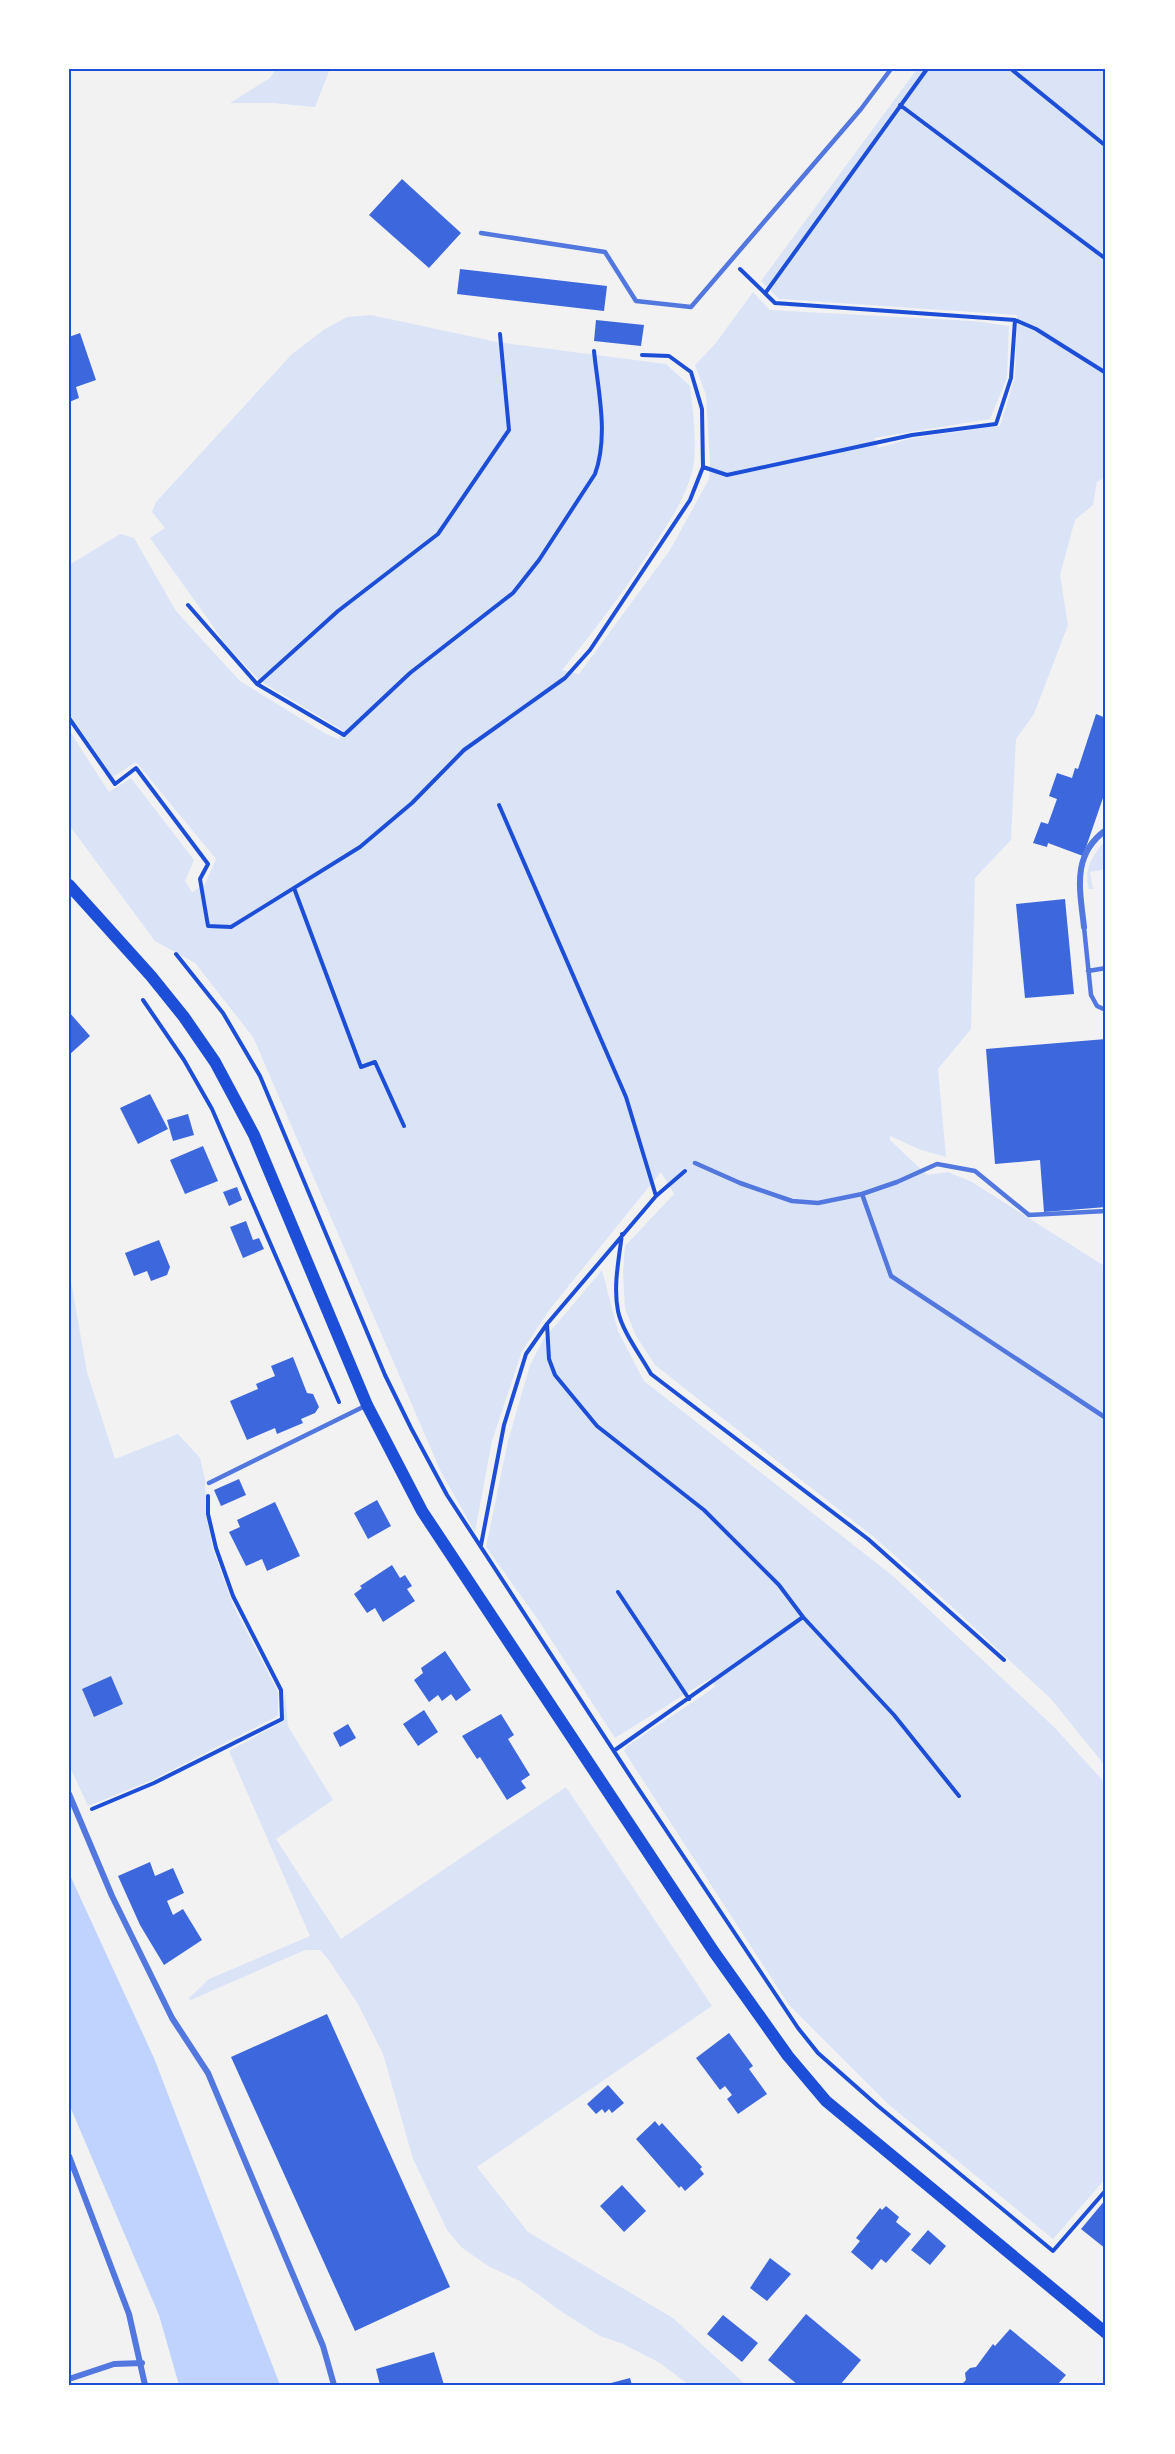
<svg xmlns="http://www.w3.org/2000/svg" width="1175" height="2454" font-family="Manrope,sans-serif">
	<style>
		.green { fill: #dbe4f7 }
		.water { fill: #bfd3fe }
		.building { fill: #3d67dc }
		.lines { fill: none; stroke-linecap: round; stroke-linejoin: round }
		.path { stroke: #1d4ed8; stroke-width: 4 }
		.service { stroke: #5277de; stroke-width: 4.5 }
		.minor { stroke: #5277de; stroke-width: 6 }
		.secondary { stroke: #1d4ed8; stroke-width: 12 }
		.neatline { fill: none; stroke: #1d4ed8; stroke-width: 2 }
	</style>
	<rect width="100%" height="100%" fill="#f2f2f2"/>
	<!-- green -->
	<path class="green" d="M 276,69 L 330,69 L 315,107 L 273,103 L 230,103 L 270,78 Z
		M 917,69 L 1106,69 L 1106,477 L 1097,482 L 1093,505 L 1075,520 L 1060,575 L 1068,625 L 1034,714 L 1016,739 L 1011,840 L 975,878 L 971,1029 L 938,1069 L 946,1157 L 921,1150 L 890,1136 L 890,1140 L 927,1175 L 948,1172 L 972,1182 L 1106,1267 L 1106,1767 L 1051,1699 L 950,1605 L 875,1538 L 655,1365 L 636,1336 L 625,1309 L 623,1273 L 625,1246 L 674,1194 L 661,1172 L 550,1309 L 522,1351 L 492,1441 L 475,1532 L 441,1472 L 253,1037 L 195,963 L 155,941 L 69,825 L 69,730 L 109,792 L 131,778 L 194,860 L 185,881 L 192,892 L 205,884 L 216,859 L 136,762 L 113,777 L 69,713 L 69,565 L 120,534 L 134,538 L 176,611 L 240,681 L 326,734 L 339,739 L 342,730 L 260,681 L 227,646 L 150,538 L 165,528 L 152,512 L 156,502 L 292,354 L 325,329 L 347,317 L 371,315 L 497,342 L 666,364 L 690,386 C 693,410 698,449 692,472 C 685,499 669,522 654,545 C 626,589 595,630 562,670 L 579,674 L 670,550 L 709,479 L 710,463 L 706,395 L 695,365 L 715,344 L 753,292 L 770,310 L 973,321 L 1009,326 L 1007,378 L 990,419 L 874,438 L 878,448 L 912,438 L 1000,426 L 1015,377 L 1017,315 L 779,299 L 761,281 Z
		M 1106,840 L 1106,869 L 1090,872 L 1093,889 L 1089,889 C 1083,869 1093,854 1106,840 Z
		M 69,1270 L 87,1372 L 115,1459 L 178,1434 L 200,1458 L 205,1479 L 206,1515 L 213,1549 L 233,1605 L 278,1692 L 278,1716 L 152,1780 L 88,1806 L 69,1765 Z
		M 602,1270 L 618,1331 L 644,1381 L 893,1576 L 1054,1727 L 1106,1784 L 1106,2178 L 1053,2239 L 888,2104 L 789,2005 L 624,1751 L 627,1746 L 715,1687 L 711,1678 L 615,1738 L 539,1621 L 486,1547 L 508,1441 L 530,1365 L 543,1340 Z
		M 285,1689 L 288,1726 L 333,1800 L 276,1839 L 341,1939 L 566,1787 L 712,2006 L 477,2167 L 528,2232 L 673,2318 L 746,2385 L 689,2385 L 660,2363 L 623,2344 L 600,2336 L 559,2310 L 520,2281 L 488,2266 L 461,2247 L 447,2230 L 413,2159 L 383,2054 L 358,2004 L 328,1959 L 320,1950 L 305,1950 L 191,2000 L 188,1999 L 209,1979 L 310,1936 L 229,1751 L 284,1721 Z"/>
	<!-- water -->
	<path class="water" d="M 69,1873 L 154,2058 L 280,2385 L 179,2385 L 159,2315 L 69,2104 Z"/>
	<!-- building -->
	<path class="building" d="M 402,179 L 461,233 L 429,268 L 369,215 Z
		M 460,269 L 607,286 L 604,311 L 457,294 Z
		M 596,320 L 644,325 L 641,346 L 594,341 Z
		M 80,333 L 96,380 L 76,387 L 79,398 L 69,402 L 69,337 Z
		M 1096,714 L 1106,718 L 1106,796 L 1104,795 L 1083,856 L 1048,843 L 1047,847 L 1033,843 L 1041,822 L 1048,824 L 1057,799 L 1049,796 L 1057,773 L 1072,778 L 1075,768 L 1078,769 Z
		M 1065,899 L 1074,994 L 1025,998 L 1016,904 Z
		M 69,1012 L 90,1036 L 69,1055 Z
		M 1106,1039 L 1106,1207 L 1044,1212 L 1040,1160 L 995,1164 L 986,1049 Z
		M 150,1094 L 168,1129 L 138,1144 L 120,1108 Z
		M 188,1114 L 194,1135 L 173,1141 L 167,1120 Z
		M 203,1146 L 218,1181 L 185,1194 L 170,1160 Z
		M 237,1187 L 242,1200 L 229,1206 L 223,1192 Z
		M 246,1221 L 253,1240 L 259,1238 L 264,1249 L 243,1258 L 230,1227 Z
		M 159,1240 L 170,1267 L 167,1275 L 151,1281 L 147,1271 L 134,1276 L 125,1253 Z
		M 293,1357 L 307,1393 L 313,1394 L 319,1407 L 315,1413 L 301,1419 L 303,1423 L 277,1434 L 275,1428 L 247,1440 L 230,1401 L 258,1389 L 256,1384 L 275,1376 L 271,1366 Z
		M 239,1479 L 246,1495 L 221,1506 L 214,1490 Z
		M 377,1500 L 391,1526 L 368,1539 L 354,1513 Z
		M 275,1502 L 300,1556 L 267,1571 L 262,1559 L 246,1566 L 229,1532 L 240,1527 L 237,1520 Z
		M 392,1565 L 400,1578 L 405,1575 L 412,1586 L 407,1589 L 415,1601 L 383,1622 L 375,1608 L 367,1613 L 354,1594 L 362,1588 L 360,1586 Z
		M 445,1651 L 471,1690 L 456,1701 L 451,1694 L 442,1701 L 438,1695 L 429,1702 L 414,1680 L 423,1673 L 421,1668 Z
		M 111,1676 L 123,1704 L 94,1717 L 82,1689 Z
		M 424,1710 L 438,1732 L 418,1746 L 403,1724 Z
		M 501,1714 L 514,1735 L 508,1739 L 530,1775 L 521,1781 L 526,1788 L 507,1800 L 480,1757 L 477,1759 L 462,1736 Z
		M 348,1724 L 356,1738 L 340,1747 L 333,1733 Z
		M 150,1862 L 155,1876 L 173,1868 L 184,1893 L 167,1901 L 173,1915 L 183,1909 L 202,1940 L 164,1965 L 140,1925 L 118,1876 Z
		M 327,2014 L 450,2287 L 355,2331 L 231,2057 Z
		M 729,2033 L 753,2066 L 749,2069 L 767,2094 L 738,2114 L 727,2099 L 732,2095 L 725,2086 L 720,2090 L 696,2058 Z
		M 608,2085 L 624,2103 L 612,2113 L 609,2109 L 605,2113 L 602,2109 L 596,2114 L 587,2104 Z
		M 655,2121 L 659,2126 L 662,2123 L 702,2167 L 700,2169 L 704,2174 L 685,2191 L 681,2186 L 679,2188 L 636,2139 Z
		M 622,2185 L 646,2211 L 624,2232 L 600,2206 Z
		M 1106,2199 L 1106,2249 L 1081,2229 Z
		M 886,2206 L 899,2217 L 896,2222 L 911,2234 L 886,2263 L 881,2259 L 872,2270 L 851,2252 L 860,2241 L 856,2238 L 880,2208 L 882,2210 Z
		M 928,2230 L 946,2246 L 930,2265 L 911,2250 Z
		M 770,2258 L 791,2274 L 767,2301 L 750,2288 Z
		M 806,2314 L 861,2360 L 840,2385 L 798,2385 L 768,2360 Z
		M 723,2315 L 758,2343 L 742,2362 L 707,2334 Z
		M 1010,2329 L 1066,2375 L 1057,2385 L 966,2385 L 963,2383 L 966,2380 L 965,2373 L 970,2368 L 976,2367 L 993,2344 L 995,2346 Z
		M 434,2352 L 444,2385 L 380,2385 L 376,2369 Z
		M 630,2378 L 632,2385 L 608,2385 L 607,2384 Z"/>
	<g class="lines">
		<!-- path -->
		<path class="path" d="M 1011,69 L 1106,146
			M 900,105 L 1106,259
			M 740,269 L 775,303 L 1015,320 L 1036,329 L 1106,373
			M 766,292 L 927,69
			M 703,467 L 727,475 L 912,435 L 996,424 L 1011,378 L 1015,320
			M 188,605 L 257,684 L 344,735 L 410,673 L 513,593 L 539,560 L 595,474 C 609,435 598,391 594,351
			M 257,684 L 338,611 L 438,534 L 509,430 L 500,334
			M 69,718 L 115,784 L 136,768 L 208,864 L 200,879 L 208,926 L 231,927 L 360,847 L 412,803 L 464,750 L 565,678 L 590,650 L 690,500 L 703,467 L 702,409 L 691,372 L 669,356 L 642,355
			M 499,805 L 626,1097 L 656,1196
			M 294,888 L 361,1067 L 375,1062 L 404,1126
			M 176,954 L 223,1013 L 260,1076 L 385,1375 L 411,1428 L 447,1495 L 636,1785 L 798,2028 L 818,2053 L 878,2106 L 1053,2251 L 1106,2190
			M 143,1000 L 184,1060 L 212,1109 L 339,1402
			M 622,1234 C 619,1259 613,1286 618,1311 C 622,1331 641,1356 651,1374 L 868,1539 L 1004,1660
			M 547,1324 L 549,1359 L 555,1375 L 597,1426 L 704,1510 L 779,1585 L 803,1617 L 894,1715 L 959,1796
			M 481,1545 L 504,1425 L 526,1354 L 547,1324 L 656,1196 L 685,1171
			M 618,1592 L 689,1699
			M 615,1750 L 803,1617
			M 92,1809 L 154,1783 L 282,1719 L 281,1690 L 233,1596 L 216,1548 L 208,1514 L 208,1496"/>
		<!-- service -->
		<path class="service" d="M 481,233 L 605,252 L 636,301 L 691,307 L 861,109 L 891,69
			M 1084,927 L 1091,995 L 1097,1006 L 1106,1010
			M 1088,971 L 1106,968
			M 695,1163 L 740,1183 L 792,1201 L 818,1203 L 862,1194 L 897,1182 L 937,1164 L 975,1171 L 1029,1215 L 1106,1211
			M 862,1194 L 891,1276 L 1106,1418
			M 209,1483 L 365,1406"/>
		<!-- minor -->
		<path class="minor" d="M 1084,927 C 1080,890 1071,855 1106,830
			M 69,1794 L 112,1896 L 172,2018 L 208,2073 L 323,2346 L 334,2385
			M 69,2156 L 129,2314 L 145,2385
			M 69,2379 L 114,2364 L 142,2363"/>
		<!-- secondary -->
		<path class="secondary" d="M 69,885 L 151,976 L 184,1017 L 215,1062 L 254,1135 L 367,1405 L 422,1511 L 714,1952 L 788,2056 L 826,2101 L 1106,2333"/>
	</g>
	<!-- border -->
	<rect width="1175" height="2454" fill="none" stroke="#ffffff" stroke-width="141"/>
	<rect x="70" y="70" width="1034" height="2314" class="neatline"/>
</svg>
